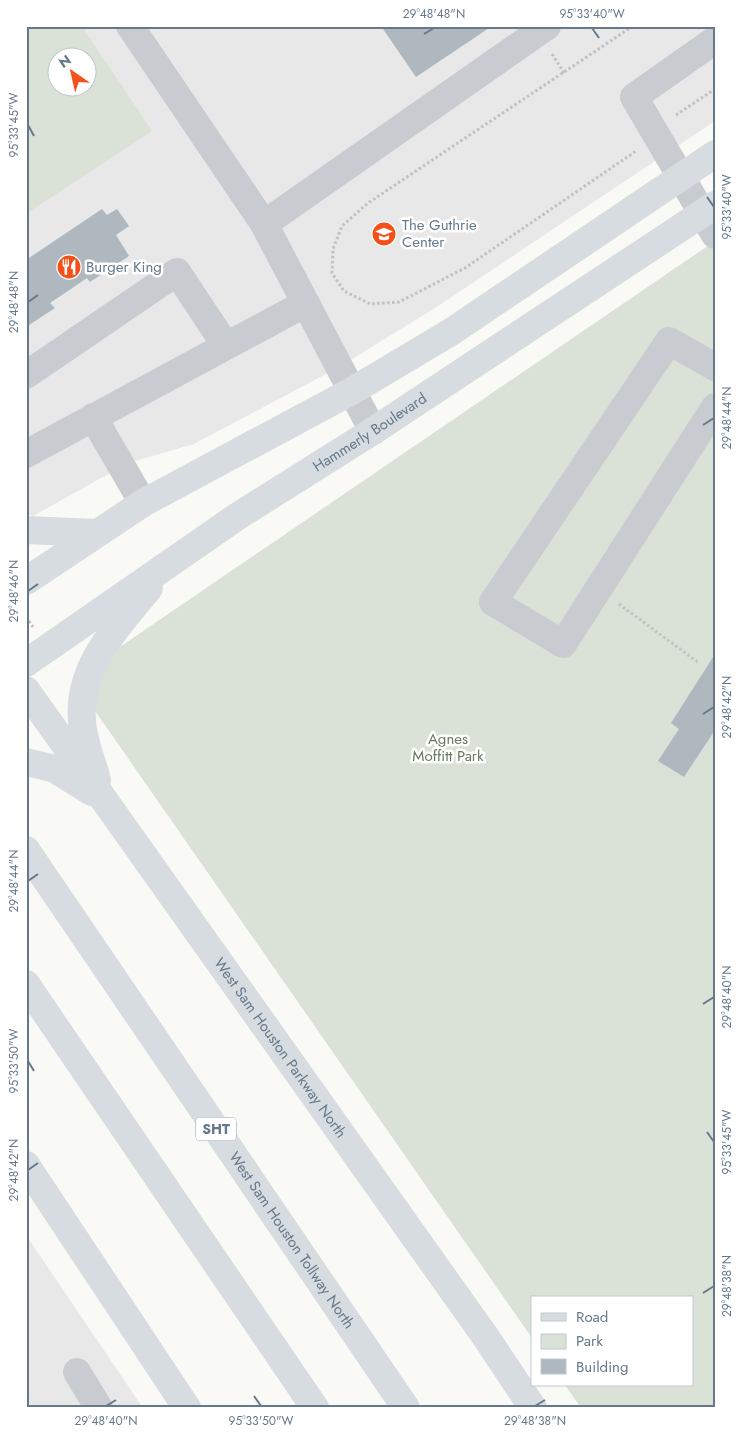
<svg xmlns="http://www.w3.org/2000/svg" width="741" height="1434" font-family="Jost,sans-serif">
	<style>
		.built { fill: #e7e8e7 }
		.green { fill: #dae1d6; fill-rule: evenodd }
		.building { fill: #aeb8be }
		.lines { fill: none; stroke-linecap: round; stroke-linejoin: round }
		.path { stroke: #bfc2c4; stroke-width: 3; stroke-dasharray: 2.5 2.5; stroke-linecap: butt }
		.minor { stroke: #c8ccd0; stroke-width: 28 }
		.major { stroke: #d6dce0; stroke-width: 28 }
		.highway { stroke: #d6dce0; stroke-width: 28 }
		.ticks { fill: none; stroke: #65798a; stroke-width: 2 }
		.labels { text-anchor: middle; stroke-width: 5; stroke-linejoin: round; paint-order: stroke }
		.shield { fill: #fff; stroke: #93a1ad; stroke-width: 1 }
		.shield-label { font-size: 14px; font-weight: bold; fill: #65798a }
		.poi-label { font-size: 15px; fill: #65798a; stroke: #fff; text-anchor: start }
		.street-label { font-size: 15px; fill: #65798a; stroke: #fff }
		.park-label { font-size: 15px; fill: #657a60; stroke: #fff }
		.neatline { fill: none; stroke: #65798a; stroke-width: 2 }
		.ticks-label { font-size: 12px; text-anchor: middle; fill: #65798a }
	</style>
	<rect width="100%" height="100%" fill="#f9f9f6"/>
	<!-- built -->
	<path class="built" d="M 82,26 L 715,26 L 715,121 L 435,308 L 339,367 L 194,444 L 128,463 L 33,516 L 26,514 L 26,214 L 151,131 Z
		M 26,1235 L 143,1408 L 26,1408 Z"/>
	<!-- green -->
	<path class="green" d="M 26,26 L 82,26 L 152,131 L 26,214 ZM 58,58 L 88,58 L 88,88 L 58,88 Z
		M 715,241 L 715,1408 L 581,1408 L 565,1385 L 692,1385 L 692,1298 L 532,1298 L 532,1338 L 93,708 L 94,681 L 111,653 Z"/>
	<!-- building -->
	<path class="building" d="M 381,26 L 492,26 L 416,77 Z
		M 102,209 L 107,215 L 117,209 L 129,226 L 116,235 L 129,256 L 90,282 L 87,278 L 50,303 L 55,308 L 26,327 L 26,260 Z
		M 715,654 L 715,730 L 684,777 L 658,761 L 679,729 L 671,723 Z"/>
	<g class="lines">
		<!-- path -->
		<path class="path" d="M 633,26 L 368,203 L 342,226 L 333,249 L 332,273 L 344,291 L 370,304 L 399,302 L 465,268 L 636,151
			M 552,54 L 564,73
			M 676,115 L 715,89
			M 619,604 L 699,663
			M 26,617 L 33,627"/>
		<!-- minor -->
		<path class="minor" d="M 130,26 L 264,224 L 547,26
			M 715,40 L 634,97 L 715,235
			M 264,224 L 373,431
			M 715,367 L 669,341 L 493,602 L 563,644 L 715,407
			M 26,375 L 177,272 L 226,346
			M 93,417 L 143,503
			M 26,454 L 306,303
			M 77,1372 L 99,1408"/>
		<!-- major -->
		<g class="major">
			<path d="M 26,530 L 97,533"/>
			<path d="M 26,581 L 143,503 L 352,391 L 451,332 L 715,154"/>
			<path id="s1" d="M 26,663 L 238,516 L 373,431 L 715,205"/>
			<path id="s2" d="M 26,690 L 485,1336 L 533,1408"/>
			<path d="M 26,762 L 55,769 L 92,792"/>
			<path d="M 97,780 C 92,761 83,740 82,721 C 77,666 117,628 149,588"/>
			<path d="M 26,1165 L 187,1408"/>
		</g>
		<!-- highway -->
		<g class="highway">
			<path id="s3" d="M 26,850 L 406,1408"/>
			<path d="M 26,984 L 315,1408"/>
		</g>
	</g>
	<!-- ticks -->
	<path class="ticks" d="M 592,28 L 599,38M 424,34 L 434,28M 28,125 L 34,136M 707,197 L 714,207M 28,302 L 38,295M 703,425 L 714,418M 28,591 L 38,584M 703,714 L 714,707M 28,881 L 38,874M 703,1004 L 714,997M 28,1061 L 34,1071M 707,1132 L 714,1142M 28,1170 L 38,1163M 703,1293 L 714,1286M 254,1396 L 261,1406M 106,1406 L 116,1400M 535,1406 L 545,1400"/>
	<!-- icons -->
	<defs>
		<symbol id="school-disc" viewBox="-11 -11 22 22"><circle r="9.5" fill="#f4511a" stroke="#fff"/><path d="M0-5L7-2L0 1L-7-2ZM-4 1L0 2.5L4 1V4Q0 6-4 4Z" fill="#fff"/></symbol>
		<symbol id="restaurant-disc" viewBox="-11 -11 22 22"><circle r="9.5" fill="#f4511a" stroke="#fff"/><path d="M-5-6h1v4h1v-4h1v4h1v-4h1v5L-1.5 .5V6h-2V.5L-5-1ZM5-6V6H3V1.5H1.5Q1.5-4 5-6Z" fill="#fff"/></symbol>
	</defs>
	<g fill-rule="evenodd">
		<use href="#school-disc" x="370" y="220" width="28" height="28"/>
		<use href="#restaurant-disc" x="55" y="253" width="28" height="28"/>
	</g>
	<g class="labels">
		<!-- shield labels -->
		<rect class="shield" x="196" y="1117.5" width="40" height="23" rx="4"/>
		<g class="shield-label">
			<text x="216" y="1134">SHT</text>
		</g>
		<!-- poi labels -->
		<g class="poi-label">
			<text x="402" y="230">The Guthrie<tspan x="402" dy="17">Center</tspan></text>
			<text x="86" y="272">Burger King</text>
		</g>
		<!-- street labels -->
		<g class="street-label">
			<text dy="5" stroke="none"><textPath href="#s1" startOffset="414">Hammerly Boulevard</textPath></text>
			<text dy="5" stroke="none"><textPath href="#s2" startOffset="439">West Sam Houston Parkway North</textPath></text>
			<text dy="5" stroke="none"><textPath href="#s3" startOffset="472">West Sam Houston Tollway North</textPath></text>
		</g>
		<!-- park labels -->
		<g class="park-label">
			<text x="448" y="744">Agnes<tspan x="448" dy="17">Moffitt Park</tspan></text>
		</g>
	</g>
	<!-- border -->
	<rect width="741" height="1434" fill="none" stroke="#ffffff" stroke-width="55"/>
	<!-- legend -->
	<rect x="531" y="1296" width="162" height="90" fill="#ffffff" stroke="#c1c9d0"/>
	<rect x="541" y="1313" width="25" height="8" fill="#d6dce0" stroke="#c1c9d0"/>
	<text x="576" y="1322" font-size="15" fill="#65798a">Road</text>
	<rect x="541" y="1334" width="25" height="15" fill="#dae1d6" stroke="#c1c9d0"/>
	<text x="576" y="1346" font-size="15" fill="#65798a">Park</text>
	<rect x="541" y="1359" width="25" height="15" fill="#aeb8be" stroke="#c1c9d0"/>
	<text x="576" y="1372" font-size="15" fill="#65798a">Building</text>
	<!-- north arrow -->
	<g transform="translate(72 72) rotate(326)"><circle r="24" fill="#ffffff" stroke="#c1c9d0"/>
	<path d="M0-4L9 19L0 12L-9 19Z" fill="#f4511a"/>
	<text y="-8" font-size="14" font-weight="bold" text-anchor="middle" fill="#65798a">N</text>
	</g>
	<rect x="28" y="28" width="686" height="1378" class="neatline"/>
	<g class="ticks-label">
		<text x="434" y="18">29°48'48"N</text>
		<text x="592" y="18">95°33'40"W</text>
		<text transform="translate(14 125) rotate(-90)" y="4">95°33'45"W</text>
		<text transform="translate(727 207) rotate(-90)" y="4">95°33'40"W</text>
		<text transform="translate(14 302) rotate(-90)" y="4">29°48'48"N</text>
		<text transform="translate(727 418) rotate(-90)" y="4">29°48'44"N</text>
		<text transform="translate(14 591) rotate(-90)" y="4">29°48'46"N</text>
		<text transform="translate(727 707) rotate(-90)" y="4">29°48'42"N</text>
		<text transform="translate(14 881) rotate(-90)" y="4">29°48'44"N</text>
		<text transform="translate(727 997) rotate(-90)" y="4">29°48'40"N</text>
		<text transform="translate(14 1061) rotate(-90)" y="4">95°33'50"W</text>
		<text transform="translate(727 1142) rotate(-90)" y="4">95°33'45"W</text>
		<text transform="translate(14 1170) rotate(-90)" y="4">29°48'42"N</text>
		<text transform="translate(727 1286) rotate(-90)" y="4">29°48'38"N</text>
		<text x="106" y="1425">29°48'40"N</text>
		<text x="261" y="1425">95°33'50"W</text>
		<text x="535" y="1425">29°48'38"N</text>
	</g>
</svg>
